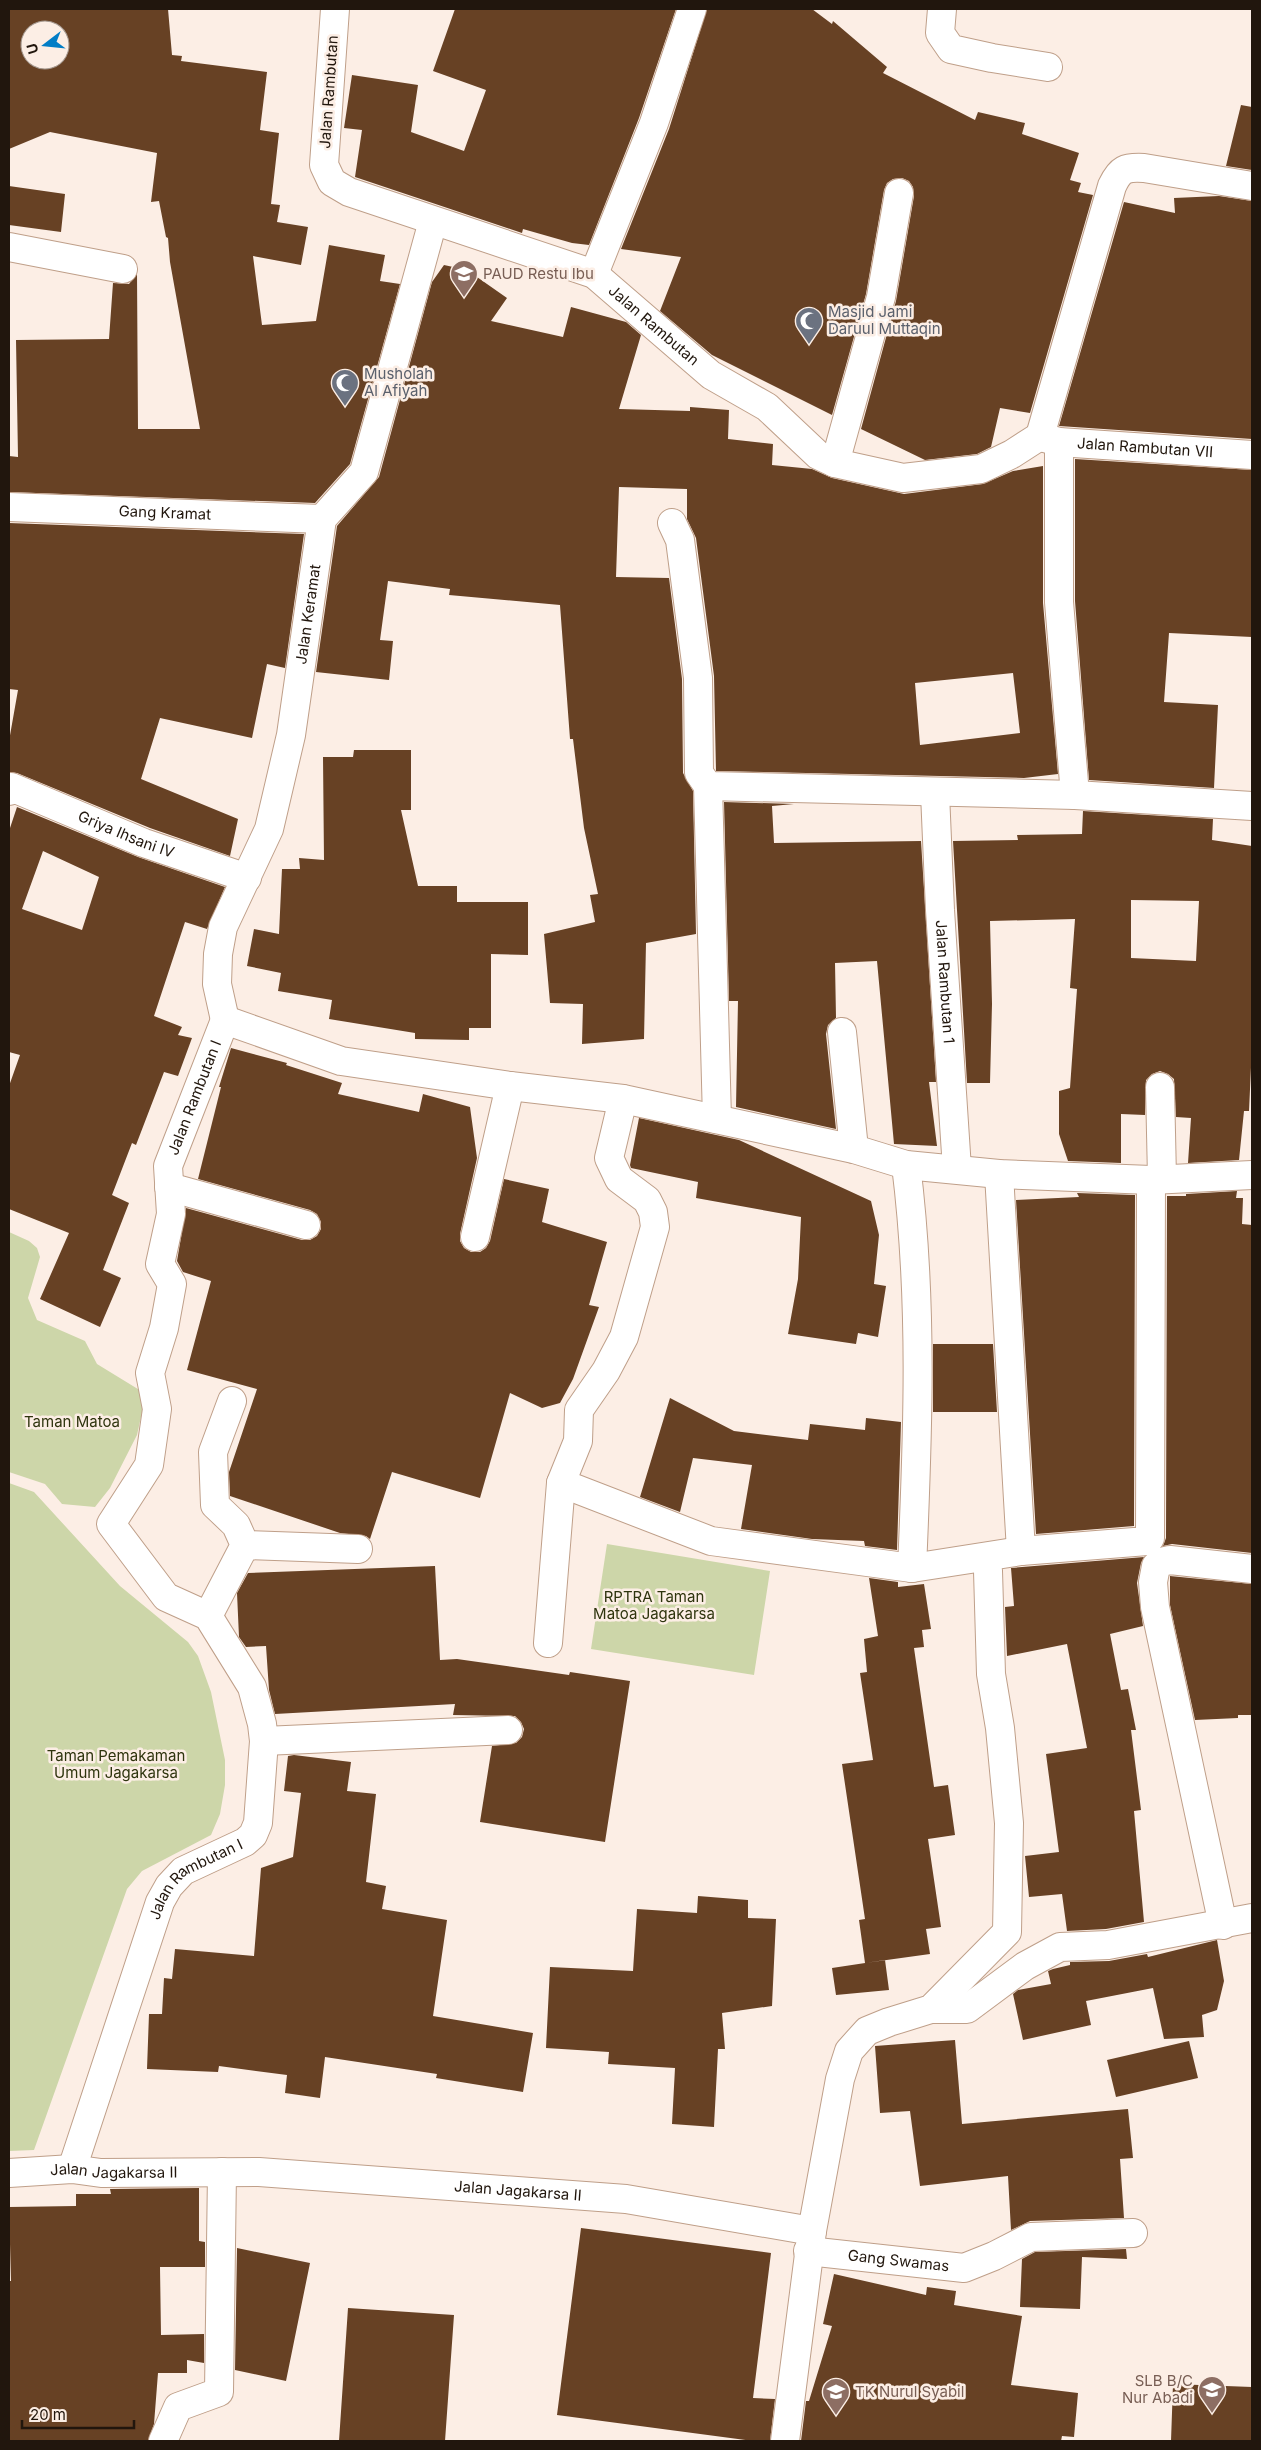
<svg xmlns="http://www.w3.org/2000/svg" width="1261" height="2450" font-family="Inter,sans-serif">
	<style>
		.green { fill: #cdd6a9 }
		.building { fill: #674124; fill-rule: evenodd }
		.lines { fill: none; stroke-linecap: round; stroke-linejoin: round }
		.minor-casing { stroke: #bf9f89; stroke-width: 30 }
		.tertiary-casing { stroke: #bf9f89; stroke-width: 30 }
		.minor { stroke: #fff; stroke-width: 28 }
		.tertiary { stroke: #fff; stroke-width: 28 }
		.labels { text-anchor: middle; stroke-width: 5; stroke-linejoin: round; paint-order: stroke }
		.street-label { font-size: 15px; fill: #21160d; stroke: #fceee5 }
		.education-label { font-size: 15px; fill: #785e54; stroke: #fceee5; text-anchor: start }
		.worship-label { font-size: 15px; fill: #5b616d; stroke: #fceee5; text-anchor: start }
		.park-label { font-size: 15px; fill: #2e340d; stroke: #fceee5 }
	</style>
	<rect width="100%" height="100%" fill="#fceee5"/>
	<!-- green -->
	<path class="green" d="M 9,1232 L 29,1241 L 37,1248 L 40,1257 L 28,1298 L 37,1320 L 85,1341 L 97,1364 L 146,1394 L 137,1435 L 110,1488 L 95,1507 L 62,1504 L 45,1484 L 9,1472 Z
		M 9,1483 L 34,1492 L 120,1586 L 188,1642 L 198,1656 L 211,1692 L 225,1760 L 225,1785 L 220,1814 L 211,1835 L 142,1871 L 127,1889 L 34,2150 L 9,2151 Z
		M 607,1544 L 770,1571 L 754,1675 L 591,1649 Z"/>
	<!-- building -->
	<path class="building" d="M 9,9 L 168,9 L 172,55 L 182,56 L 181,61 L 267,72 L 260,130 L 279,133 L 271,204 L 280,205 L 277,222 L 308,227 L 301,265 L 253,256 L 262,325 L 316,321 L 329,245 L 385,255 L 380,281 L 400,284 L 350,464 L 315,503 L 9,492 L 9,456 L 18,457 L 16,340 L 109,339 L 113,283 L 129,284 L 137,274 L 138,429 L 200,429 L 170,262 L 168,238 L 166,237 L 159,201 L 151,202 L 157,153 L 50,132 L 9,149 ZM 30,30 L 60,30 L 60,60 L 30,60 Z
		M 455,9 L 676,9 L 639,118 L 589,245 L 572,243 L 523,229 L 522,233 L 355,177 L 362,130 L 344,128 L 352,75 L 418,85 L 411,132 L 464,151 L 486,90 L 433,71 Z
		M 707,9 L 812,9 L 832,24 L 833,21 L 887,67 L 883,73 L 975,120 L 978,112 L 1025,123 L 1022,134 L 1079,153 L 1070,180 L 1081,183 L 1078,192 L 1093,195 L 1030,413 L 1000,408 L 991,447 L 977,454 L 925,460 L 861,429 L 896,301 L 914,196 L 913,187 L 909,181 L 902,178 L 893,179 L 887,183 L 884,190 L 866,294 L 832,415 L 712,355 L 660,311 L 681,257 L 621,249 L 669,129 Z
		M 1241,105 L 1252,107 L 1252,170 L 1226,166 Z
		M 9,186 L 65,194 L 61,232 L 9,225 Z
		M 1219,196 L 1252,201 L 1252,439 L 1059,426 L 1124,202 L 1175,213 L 1174,198 Z
		M 444,265 L 467,270 L 507,298 L 491,321 L 563,337 L 571,307 L 626,322 L 641,335 L 619,409 L 690,411 L 690,407 L 729,410 L 728,439 L 773,444 L 772,465 L 812,469 L 832,478 L 904,494 L 983,484 L 1013,471 L 1043,466 L 1043,603 L 1058,774 L 1024,778 L 716,771 L 714,676 L 696,538 L 687,519 L 687,489 L 619,487 L 616,577 L 669,578 L 682,679 L 683,773 L 693,791 L 696,934 L 646,943 L 644,1039 L 582,1044 L 583,1004 L 550,1003 L 544,934 L 595,922 L 590,895 L 598,894 L 584,828 L 573,739 L 570,739 L 560,605 L 449,595 L 450,589 L 388,581 L 380,640 L 393,641 L 389,680 L 316,672 L 337,526 L 379,477 L 432,282 ZM 1013,673 L 1020,733 L 920,745 L 915,683 Z
		M 1075,459 L 1252,470 L 1252,637 L 1169,633 L 1164,702 L 1218,705 L 1214,788 L 1089,780 L 1075,601 Z
		M 9,523 L 304,534 L 285,668 L 267,664 L 252,738 L 160,718 L 141,779 L 238,819 L 230,856 L 150,828 L 17,773 L 9,772 L 9,741 L 18,690 L 9,689 Z
		M 354,750 L 411,750 L 411,810 L 401,810 L 418,886 L 457,886 L 457,902 L 528,902 L 528,955 L 491,954 L 491,1028 L 469,1028 L 469,1040 L 415,1039 L 415,1033 L 329,1019 L 332,1000 L 278,991 L 281,973 L 247,966 L 254,929 L 279,934 L 282,869 L 300,869 L 299,858 L 324,860 L 323,757 L 353,757 Z
		M 724,802 L 794,804 L 772,806 L 774,843 L 921,841 L 936,1082 L 929,1082 L 937,1146 L 894,1144 L 877,961 L 835,963 L 836,1018 L 828,1025 L 826,1034 L 836,1129 L 736,1107 L 738,1001 L 729,1001 Z
		M 17,807 L 138,857 L 225,887 L 207,929 L 185,922 L 154,1016 L 182,1027 L 178,1035 L 192,1038 L 178,1076 L 164,1072 L 136,1145 L 132,1143 L 112,1195 L 129,1203 L 103,1270 L 121,1278 L 100,1327 L 40,1299 L 69,1233 L 9,1209 L 9,1086 L 20,1055 L 9,1052 L 9,831 ZM 43,851 L 99,877 L 82,930 L 22,909 Z
		M 1083,811 L 1213,819 L 1212,840 L 1252,846 L 1252,1046 L 1249,1111 L 1244,1111 L 1239,1160 L 1188,1163 L 1191,1118 L 1176,1117 L 1174,1079 L 1168,1074 L 1160,1071 L 1152,1074 L 1146,1080 L 1145,1115 L 1121,1114 L 1121,1163 L 1068,1161 L 1059,1134 L 1059,1091 L 1070,1088 L 1077,989 L 1070,988 L 1075,919 L 990,921 L 992,1004 L 990,1083 L 967,1083 L 953,841 L 1018,840 L 1017,835 L 1082,834 ZM 1131,900 L 1199,901 L 1196,961 L 1131,958 Z
		M 231,1048 L 287,1063 L 286,1065 L 342,1083 L 338,1094 L 419,1112 L 423,1094 L 470,1107 L 477,1158 L 460,1234 L 460,1241 L 464,1248 L 471,1252 L 480,1252 L 486,1248 L 490,1241 L 504,1179 L 549,1189 L 542,1222 L 607,1242 L 589,1305 L 599,1307 L 573,1379 L 560,1403 L 542,1408 L 510,1393 L 480,1498 L 392,1472 L 370,1539 L 366,1536 L 340,1533 L 230,1496 L 229,1472 L 257,1389 L 187,1370 L 211,1281 L 183,1272 L 177,1261 L 186,1208 L 302,1240 L 310,1240 L 317,1236 L 321,1229 L 321,1222 L 317,1214 L 310,1210 L 198,1179 L 221,1087 L 219,1087 Z
		M 639,1118 L 739,1140 L 871,1201 L 879,1235 L 874,1284 L 886,1286 L 878,1337 L 858,1333 L 856,1344 L 788,1334 L 798,1279 L 801,1217 L 696,1198 L 698,1182 L 631,1168 L 630,1165 Z
		M 1237,1191 L 1236,1198 L 1243,1198 L 1242,1224 L 1252,1225 L 1252,1553 L 1172,1544 L 1163,1546 L 1166,1538 L 1167,1196 L 1186,1196 L 1186,1194 Z
		M 1077,1193 L 1135,1195 L 1134,1526 L 1036,1534 L 1016,1200 L 1079,1197 Z
		M 933,1344 L 993,1344 L 997,1412 L 933,1412 Z
		M 670,1398 L 734,1431 L 808,1440 L 810,1424 L 865,1430 L 866,1418 L 901,1422 L 897,1550 L 865,1546 L 864,1541 L 812,1539 L 741,1529 L 752,1465 L 693,1458 L 680,1512 L 640,1497 Z
		M 1144,1557 L 1141,1563 L 1137,1583 L 1143,1626 L 1110,1634 L 1121,1690 L 1128,1689 L 1136,1730 L 1131,1730 L 1141,1810 L 1134,1811 L 1144,1922 L 1106,1929 L 1067,1931 L 1062,1894 L 1029,1897 L 1025,1856 L 1059,1852 L 1046,1754 L 1087,1748 L 1067,1644 L 1007,1656 L 1005,1607 L 1014,1606 L 1011,1568 Z
		M 435,1566 L 440,1660 L 457,1659 L 569,1675 L 570,1672 L 630,1681 L 605,1842 L 480,1822 L 492,1746 L 516,1743 L 522,1737 L 524,1729 L 521,1722 L 515,1716 L 453,1715 L 455,1704 L 275,1714 L 269,1690 L 266,1646 L 246,1647 L 239,1637 L 237,1593 L 248,1573 Z
		M 1170,1576 L 1252,1584 L 1252,1715 L 1238,1715 L 1238,1718 L 1195,1720 L 1170,1605 Z
		M 869,1578 L 898,1582 L 898,1587 L 924,1584 L 931,1629 L 922,1630 L 924,1647 L 914,1648 L 934,1787 L 948,1785 L 955,1835 L 928,1839 L 941,1927 L 926,1929 L 930,1954 L 865,1963 L 859,1920 L 865,1919 L 842,1764 L 873,1760 L 860,1673 L 867,1672 L 864,1639 L 878,1636 Z
		M 294,1755 L 351,1762 L 347,1791 L 376,1794 L 366,1882 L 386,1886 L 382,1909 L 447,1920 L 433,2016 L 533,2033 L 523,2092 L 436,2078 L 437,2074 L 325,2057 L 320,2098 L 285,2093 L 287,2075 L 219,2066 L 218,2072 L 147,2069 L 149,2014 L 162,2014 L 164,1978 L 172,1979 L 175,1949 L 254,1956 L 261,1868 L 293,1857 L 301,1793 L 284,1791 L 288,1756 Z
		M 698,1896 L 748,1900 L 748,1918 L 776,1919 L 772,2006 L 722,2013 L 725,2049 L 718,2049 L 714,2127 L 672,2124 L 675,2068 L 608,2064 L 609,2052 L 546,2048 L 550,1967 L 633,1971 L 637,1909 L 697,1913 Z
		M 1217,1940 L 1224,1981 L 1217,2010 L 1202,2015 L 1204,2037 L 1164,2039 L 1153,1988 L 1086,2001 L 1091,2025 L 1023,2040 L 1013,1994 L 1018,1990 L 1051,1984 L 1048,1971 L 1053,1969 L 1070,1965 L 1070,1962 L 1109,1961 L 1147,1954 L 1148,1957 Z
		M 885,1960 L 889,1990 L 836,1995 L 832,1968 Z
		M 955,2040 L 962,2124 L 1128,2109 L 1133,2158 L 1120,2159 L 1124,2218 L 1030,2221 L 1011,2230 L 1008,2176 L 920,2186 L 910,2111 L 880,2113 L 875,2046 Z
		M 1189,2041 L 1198,2078 L 1116,2097 L 1107,2060 Z
		M 199,2188 L 199,2241 L 205,2242 L 205,2267 L 160,2267 L 161,2335 L 204,2334 L 204,2363 L 187,2360 L 187,2373 L 158,2373 L 154,2424 L 148,2441 L 9,2441 L 9,2281 L 11,2281 L 9,2207 L 76,2206 L 76,2194 L 111,2194 L 110,2189 Z
		M 581,2228 L 771,2253 L 753,2398 L 775,2399 L 770,2441 L 753,2441 L 557,2415 Z
		M 237,2248 L 310,2263 L 286,2381 L 235,2370 Z
		M 1126,2249 L 1127,2259 L 1082,2257 L 1080,2309 L 1020,2307 L 1022,2259 L 1035,2252 Z
		M 834,2274 L 926,2295 L 927,2287 L 956,2291 L 954,2305 L 1022,2316 L 1011,2385 L 1078,2393 L 1074,2437 L 1062,2436 L 1061,2441 L 801,2441 L 806,2401 L 809,2401 L 832,2326 L 823,2324 Z
		M 348,2308 L 454,2315 L 445,2441 L 339,2441 Z
		M 1173,2384 L 1252,2387 L 1252,2441 L 1171,2441 Z"/>
	<g class="lines">
		<defs>
			<g id="minor">
				<path id="s1" d="M 335,9 L 324,165 L 332,182 L 349,192 L 594,274 L 711,375 L 767,407 L 818,455 L 835,463 L 903,478 L 981,469 L 1012,454 L 1040,436"/>
				<path d="M 942,9 L 940,33 L 951,49 L 992,58 L 1048,67"/>
				<path d="M 9,247 L 123,269"/>
				<path d="M 594,274 L 654,123 L 692,9"/>
				<path d="M 1040,436 L 1112,186 C 1120,169 1125,167 1144,168 L 1252,186"/>
				<path id="s2" d="M 1041,437 L 1059,442 L 1252,455"/>
				<path d="M 1059,442 L 1059,602 L 1075,795"/>
				<path d="M 835,463 L 881,297 L 899,193"/>
				<path id="s3" d="M 9,507 L 322,519"/>
				<path d="M 672,523 L 680,540 L 698,678 L 699,773 L 708,786 L 1075,795 L 1252,806"/>
				<path d="M 708,786 L 717,1119"/>
				<path id="s4" d="M 9,791 L 11,787 L 144,843 L 247,878"/>
				<path id="s5" d="M 935,793 L 940,910 L 957,1169"/>
				<path d="M 225,1020 L 341,1061 L 510,1086 L 623,1099 L 854,1149 L 906,1165 L 999,1174 L 1151,1180 L 1252,1175"/>
				<path id="s6" d="M 225,1020 L 217,984 L 218,954 L 223,927 L 269,829 L 291,735 L 322,519 L 364,472 L 433,221"/>
				<path d="M 842,1032 L 854,1149"/>
				<path d="M 1160,1087 L 1162,1178"/>
				<path d="M 906,1165 C 923,1300 918,1433 912,1568"/>
				<path d="M 999,1174 L 1021,1551"/>
				<path d="M 169,1187 L 306,1225"/>
				<path d="M 475,1237 L 510,1086"/>
				<path d="M 561,1483 L 711,1541 L 912,1568 L 1021,1551 L 1147,1541 L 1150,1538 L 1151,1180"/>
				<path d="M 245,1545 L 358,1549"/>
				<path d="M 208,1616 L 245,1545 L 236,1525 L 215,1505 L 213,1452 L 232,1401"/>
				<path d="M 548,1643 L 561,1483 L 578,1441 L 579,1410 L 606,1371 L 624,1337 L 655,1227 L 653,1212 L 647,1200 L 619,1179 L 609,1158 L 623,1099"/>
				<path d="M 264,1741 L 508,1730"/>
				<path d="M 1223,1925 L 1155,1607 L 1153,1582 L 1156,1566 L 1161,1562 L 1170,1560 L 1252,1569"/>
				<path d="M 931,2009 L 967,2009 L 1025,1966 L 1060,1947 L 1108,1945 L 1252,1918"/>
				<path id="s7" d="M 72,2169 L 160,1902 L 169,1886 L 183,1871 L 245,1842 L 253,1835 L 258,1823 L 264,1741 L 262,1724 L 252,1687 L 208,1616 L 166,1597 L 111,1524 L 149,1465 L 157,1409 L 150,1373 L 164,1328 L 172,1284 L 160,1264 L 171,1214 L 168,1166 L 225,1020"/>
				<path d="M 812,2231 L 840,2079 L 849,2051 L 867,2031 L 889,2022 L 931,2009 L 1007,1932 L 1009,1823 L 1000,1728 L 991,1674 L 988,1571"/>
				<path id="s8" d="M 808,2251 L 964,2268 L 994,2256 L 1031,2237 L 1133,2233"/>
				<path d="M 163,2441 L 178,2407 L 219,2392 L 222,2172"/>
			</g>
			<g id="tertiary">
				<path id="s9" d="M 9,2173 L 72,2169 L 101,2173 L 259,2172 L 626,2199 L 812,2231 L 785,2441"/>
			</g>
		</defs>
		<!-- minor casing -->
		<use href="#minor" class="minor-casing"/>
		<!-- tertiary casing -->
		<use href="#tertiary" class="tertiary-casing"/>
		<!-- minor -->
		<use href="#minor" class="minor"/>
		<!-- tertiary -->
		<use href="#tertiary" class="tertiary"/>
	</g>
	<!-- icons -->
	<defs>
		<symbol id="school-pin" viewBox="-11 -11 22 30"><path d="M0 17L-7.5 6A9.5 9.5 0 1 1 7.5 6Z" fill="#8d6e63" stroke="#fceee5"/><path d="M0-5L7-2L0 1L-7-2ZM-4 1L0 2.5L4 1V4Q0 6-4 4Z" fill="#fff"/></symbol>
		<symbol id="mosque-pin" viewBox="-11 -11 22 30"><path d="M0 17L-7.5 6A9.5 9.5 0 1 1 7.5 6Z" fill="#6b7280" stroke="#fceee5"/><path d="M3.5-4.9A6 6 0 1 0 3.5 4.9A5 5 0 1 1 3.5-4.9Z" fill="#fff"/></symbol>
	</defs>
	<g fill-rule="evenodd">
		<use href="#school-pin" x="448" y="258" width="32" height="43"/>
		<use href="#mosque-pin" x="793" y="305" width="32" height="43"/>
		<use href="#mosque-pin" x="329" y="367" width="32" height="43"/>
		<use href="#school-pin" x="1196" y="2374" width="32" height="43"/>
		<use href="#school-pin" x="820" y="2376" width="32" height="43"/>
	</g>
	<g class="labels">
		<!-- street labels -->
		<g class="street-label">
			<text transform="translate(329 92) rotate(-86)" y="5">Jalan Rambutan</text>
			<text dy="5" stroke="none"><textPath href="#s1" startOffset="532">Jalan Rambutan</textPath></text>
			<text dy="5" stroke="none"><textPath href="#s2" startOffset="105">Jalan Rambutan VII</textPath></text>
			<text dy="5" stroke="none"><textPath href="#s3" startOffset="156">Gang Kramat</textPath></text>
			<text dy="5" stroke="none"><textPath href="#s6" startOffset="421">Jalan Keramat</textPath></text>
			<text dy="5" stroke="none"><textPath href="#s4" startOffset="129">Griya Ihsani IV</textPath></text>
			<text dy="5" stroke="none"><textPath href="#s5" startOffset="189">Jalan Rambutan 1</textPath></text>
			<text dy="5" stroke="none"><textPath href="#s7" startOffset="1222">Jalan Rambutan I</textPath></text>
			<text dy="5" stroke="none"><textPath href="#s7" startOffset="324">Jalan Rambutan I</textPath></text>
			<text dy="5" stroke="none"><textPath href="#s9" startOffset="105">Jalan Jagakarsa II</textPath></text>
			<text dy="5" stroke="none"><textPath href="#s9" startOffset="510">Jalan Jagakarsa II</textPath></text>
			<text dy="5" stroke="none"><textPath href="#s8" startOffset="91">Gang Swamas</textPath></text>
		</g>
		<!-- education labels -->
		<g class="education-label">
			<text x="483" y="279">PAUD Restu Ibu</text>
			<text x="1193" y="2386" text-anchor="end">SLB B/C<tspan x="1193" dy="17">Nur Abadi</tspan></text>
			<text x="855" y="2397">TK Nurul Syabil</text>
		</g>
		<!-- worship labels -->
		<g class="worship-label">
			<text x="828" y="317">Masjid Jami<tspan x="828" dy="17">Daruul Muttaqin</tspan></text>
			<text x="364" y="379">Musholah<tspan x="364" dy="17">Al Afiyah</tspan></text>
		</g>
		<!-- park labels -->
		<g class="park-label">
			<text x="72" y="1427">Taman Matoa</text>
			<text x="654" y="1602">RPTRA Taman<tspan x="654" dy="17">Matoa Jagakarsa</tspan></text>
			<text x="116" y="1761">Taman Pemakaman<tspan x="116" dy="17">Umum Jagakarsa</tspan></text>
		</g>
	</g>
	<!-- border -->
	<rect width="1261" height="2450" fill="none" stroke="#21160d" stroke-width="20"/>
	<!-- north arrow -->
	<g transform="translate(45 45) rotate(254)"><circle r="24" fill="#fceee5" stroke="#a4988f"/>
	<path d="M0-4L9 19L0 12L-9 19Z" fill="#027dc6"/>
	<text y="-8" font-size="14" font-weight="bold" text-anchor="middle" fill="#21160d">U</text>
	</g>
	<!-- scale -->
	<path d="M22 2420v8h112v-8" fill="none" stroke="#21160d" stroke-width="2.5"/>
	<text x="30" y="2420" font-size="15" fill="#21160d" stroke="#fceee5" stroke-width="4" paint-order="stroke">20 m</text>
</svg>
